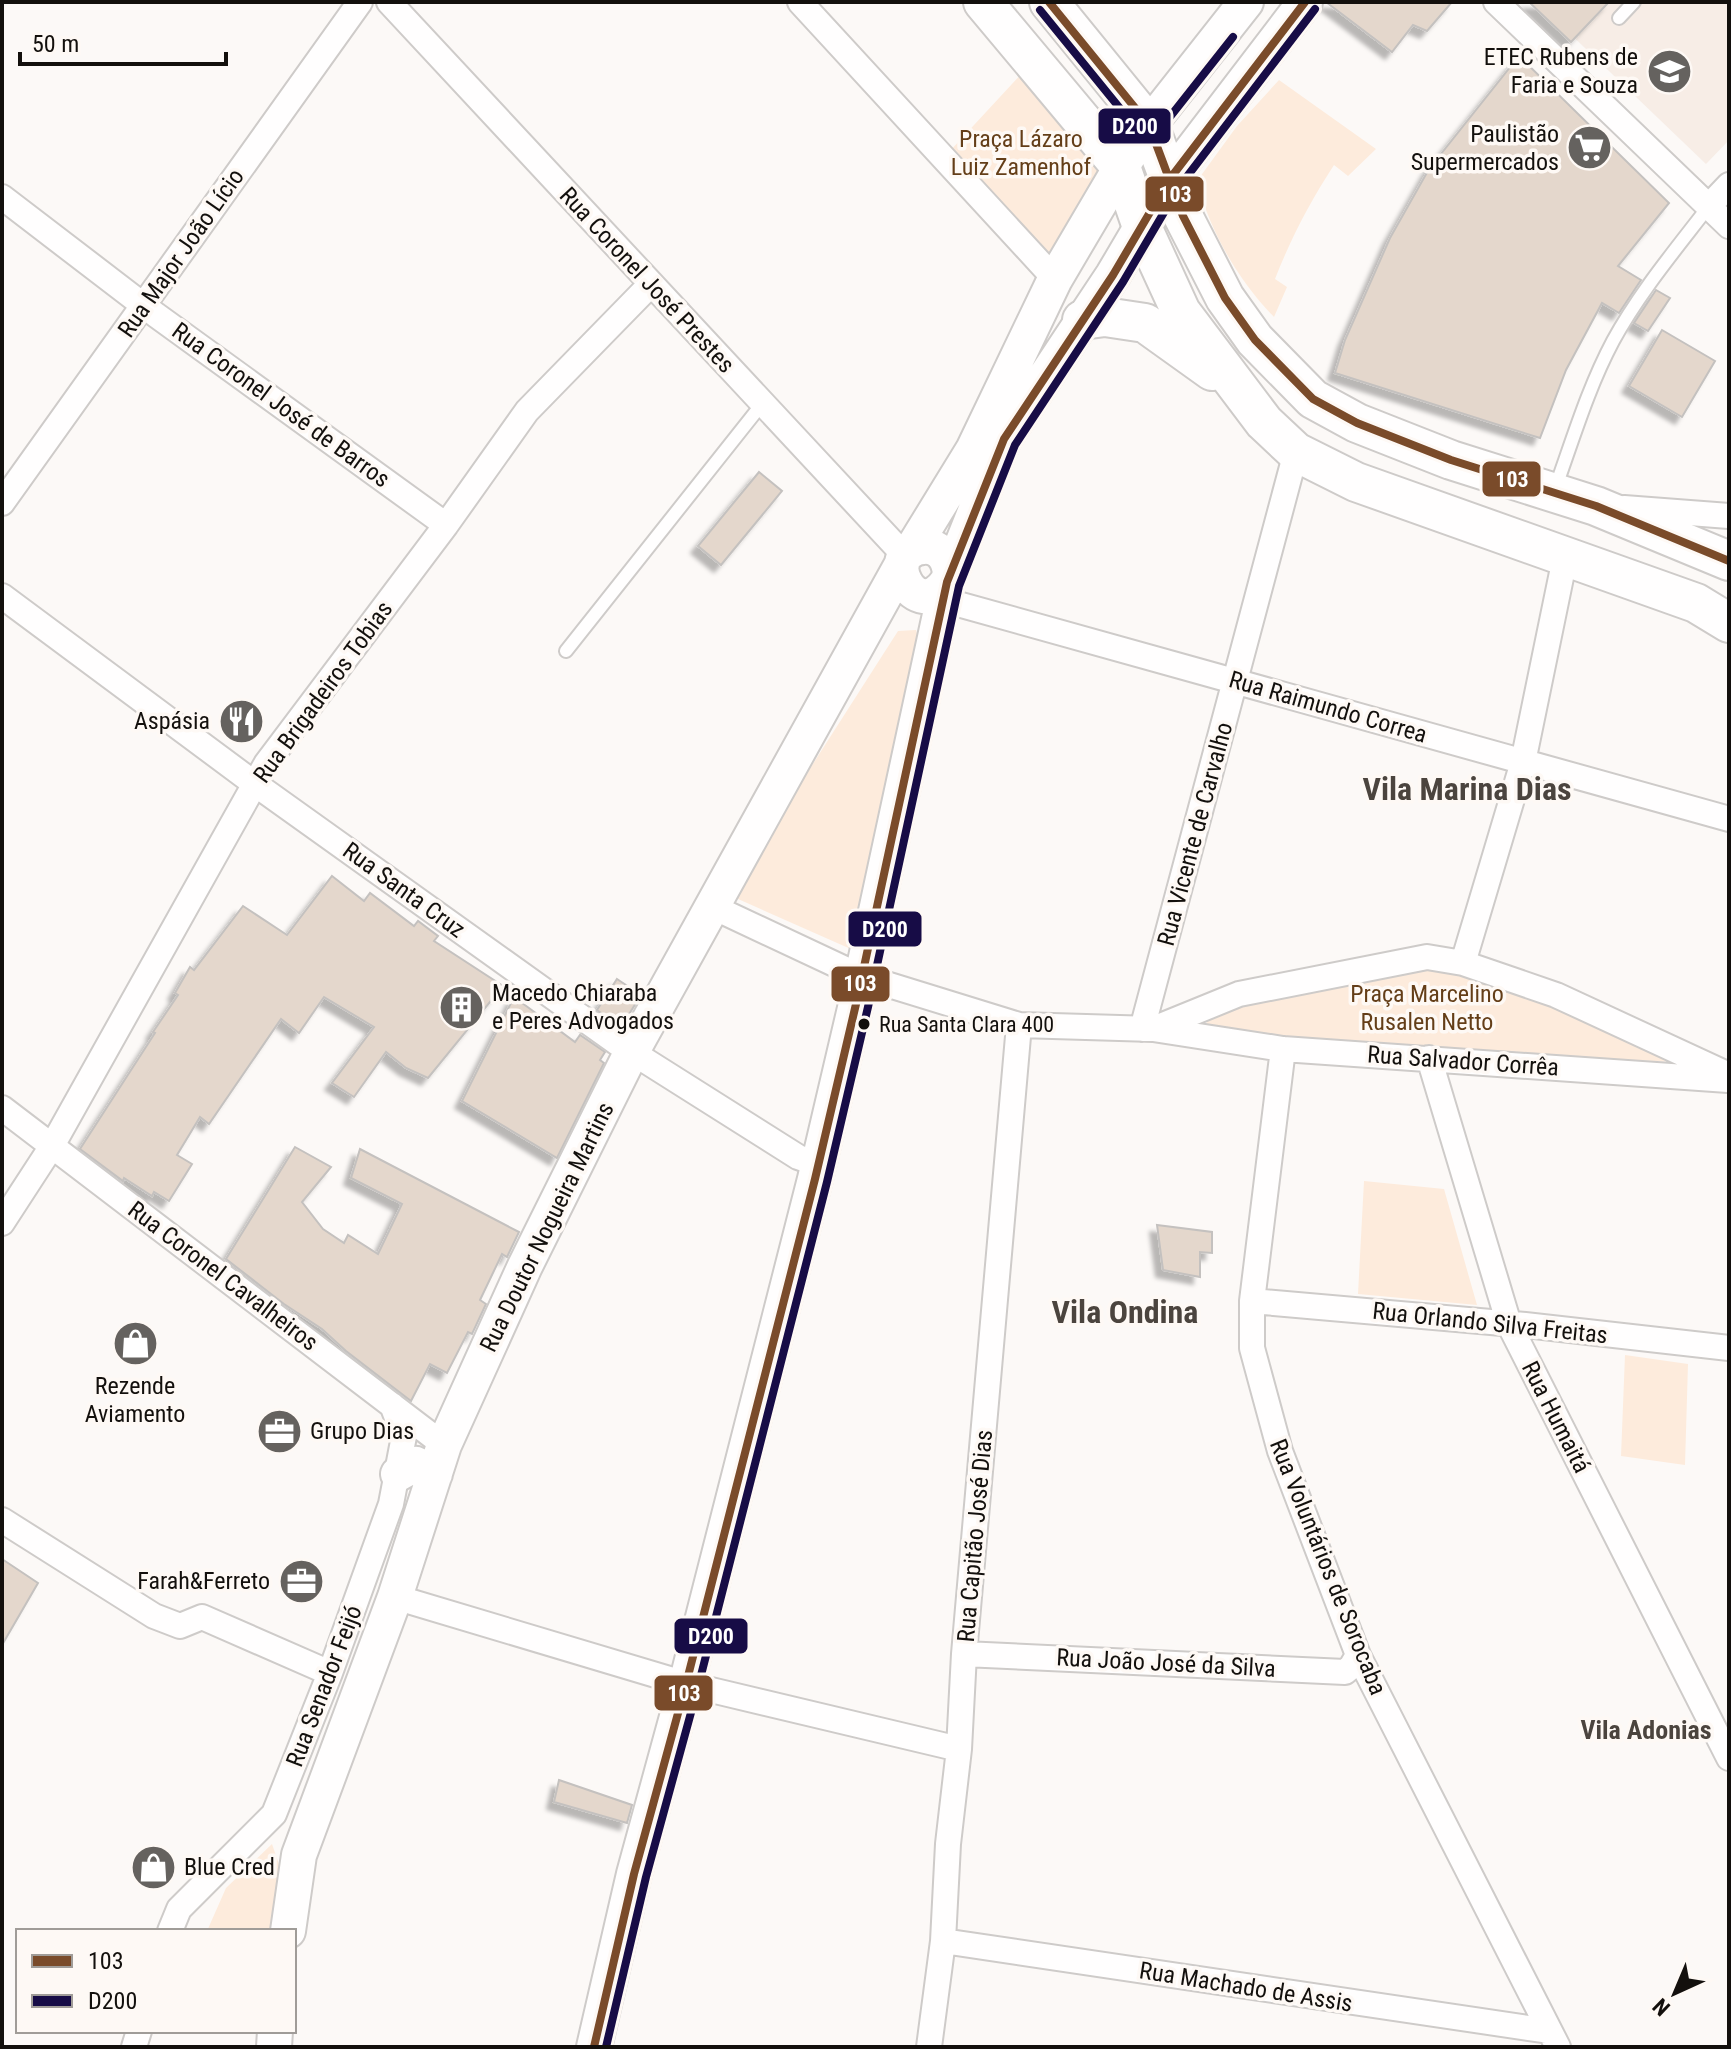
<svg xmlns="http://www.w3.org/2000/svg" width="1731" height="2049" font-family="'Roboto Condensed',sans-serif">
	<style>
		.built { fill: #f7ede6 }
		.green { fill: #fdebdc }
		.building { fill: #e4d7cc; stroke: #c4c1bf; stroke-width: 2; filter: url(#shadow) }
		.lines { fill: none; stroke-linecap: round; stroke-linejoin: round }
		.lane-casing { stroke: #cecbc9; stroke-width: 16 }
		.street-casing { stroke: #cecbc9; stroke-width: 28 }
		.secondary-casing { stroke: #cecbc9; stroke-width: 38 }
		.primary-casing { stroke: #cecbc9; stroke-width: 42 }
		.lane { stroke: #fffefe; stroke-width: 12 }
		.street { stroke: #fffefe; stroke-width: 24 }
		.secondary { stroke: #fffefe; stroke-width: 34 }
		.primary { stroke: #fffefe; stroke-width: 38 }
		.bus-1-casing { stroke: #fef9f5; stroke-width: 14 }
		.bus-2-casing { stroke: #fef9f5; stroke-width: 14 }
		.bus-1 { stroke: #7a4b2a; stroke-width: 8 }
		.bus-2 { stroke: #170c46; stroke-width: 8 }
		.bus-dot { fill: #13100d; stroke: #fef9f5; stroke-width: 3 }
		.labels { text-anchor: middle; stroke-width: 7; stroke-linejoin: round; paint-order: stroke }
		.bus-label { font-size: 22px; fill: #13100d; stroke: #fef9f5; text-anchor: start }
		.poi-label { font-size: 24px; fill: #13100d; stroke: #fef9f5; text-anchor: end }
		.park-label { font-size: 24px; fill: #643e18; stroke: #fef9f5 }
		.street-label { font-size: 24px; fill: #13100d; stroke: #fef9f5 }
		.neighbourhood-label { font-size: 26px; font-weight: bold; fill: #4b443e; stroke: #fef9f5 }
		.district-label { font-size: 32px; font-weight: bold; fill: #4b443e; stroke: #fef9f5 }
		.line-badge { stroke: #fef9f5; stroke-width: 3 }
		.badge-label { font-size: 22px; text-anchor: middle; font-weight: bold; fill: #fff }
	</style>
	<defs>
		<filter id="shadow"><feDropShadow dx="-7" dy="7" stdDeviation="2" flood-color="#0004"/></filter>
	</defs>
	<rect width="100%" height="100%" fill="#fcf9f7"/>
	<!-- built -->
	<path class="built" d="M 1537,2 L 1729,2 L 1729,140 L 1706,164 Z"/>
	<!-- green -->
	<path class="green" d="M 1024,71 L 1104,171 L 1051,252 L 1041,251 L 949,152 Z
		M 1279,80 L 1376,149 L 1348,176 L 1334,165 C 1310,202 1291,238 1275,279 L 1287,287 L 1274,317 C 1238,280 1210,232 1197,181 L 1237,126 Z
		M 916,630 L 921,648 L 853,950 L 729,895 L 898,631 Z
		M 1427,964 L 1560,1004 L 1673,1062 L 1427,1050 L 1205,1029 L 1209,1014 L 1256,998 Z
		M 1364,1181 L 1444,1189 L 1477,1305 L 1358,1294 Z
		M 1625,1355 L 1688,1364 L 1685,1465 L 1621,1456 Z
		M 272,1844 L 282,1873 L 275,1931 L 207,1931 L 226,1888 Z"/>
	<!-- building -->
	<path class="building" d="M 1326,2 L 1452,2 L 1427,31 L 1413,25 L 1392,52 Z
		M 1529,2 L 1609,2 L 1571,42 Z
		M 1519,56 L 1669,203 L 1618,266 L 1641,280 L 1619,313 L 1602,303 L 1566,370 L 1540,438 L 1335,373 L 1345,340 L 1390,238 L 1429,169 Z
		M 1656,290 L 1670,298 L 1648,331 L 1634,323 Z
		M 1662,330 L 1715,361 L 1682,417 L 1629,386 Z
		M 759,472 L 782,491 L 721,565 L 698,546 Z
		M 332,876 L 364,901 L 370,893 L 414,926 L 418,921 L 438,936 L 434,941 L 503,986 L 428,1078 L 406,1068 L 386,1052 L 354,1097 L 332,1083 L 374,1027 L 324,997 L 299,1033 L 281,1019 L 209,1124 L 200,1117 L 177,1155 L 192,1164 L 169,1201 L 154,1192 L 152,1196 L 124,1178 L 123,1181 L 80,1149 L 155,1033 L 153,1032 L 178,995 L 175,993 L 190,967 L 194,970 L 243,906 L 287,935 Z
		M 617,979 L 641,995 L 621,1027 L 597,1010 Z
		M 514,997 L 575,1042 L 580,1035 L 605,1052 L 600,1060 L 604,1063 L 557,1158 L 462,1101 Z
		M 295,1147 L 331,1167 L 302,1202 L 323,1229 L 344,1243 L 348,1235 L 378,1254 L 402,1204 L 351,1178 L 360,1149 L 519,1232 L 507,1257 L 502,1254 L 480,1300 L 486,1304 L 472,1334 L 468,1332 L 447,1373 L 430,1364 L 411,1401 L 346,1351 L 322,1329 L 284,1304 L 226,1259 Z
		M 1157,1225 L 1212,1232 L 1212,1253 L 1200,1252 L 1200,1277 L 1163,1270 Z
		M 2,1559 L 38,1583 L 2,1645 Z
		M 559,1780 L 632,1805 L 627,1823 L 554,1802 Z"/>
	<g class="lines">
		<defs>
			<path id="lane" d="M 1619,18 L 1634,2
				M 1555,489 C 1573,439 1588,388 1613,341 C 1639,293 1676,249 1709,206
				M 566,651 L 762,404"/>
			<path id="street" d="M 389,2 L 906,557
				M 800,2 L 1055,279
				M 1496,2 L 1729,226
				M 2,197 L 156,315 L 446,525
				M 1709,206 L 1729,185
				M 2,503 L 360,2
				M 1624,508 L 1729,516
				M 2,596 L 255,784 L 616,1042 L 798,1157 L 812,1162 L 818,1160
				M 929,596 L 1729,819
				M 713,907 L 860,976 L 1019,1025 L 1153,1029 L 1239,994 L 1427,957 L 1463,963 L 1556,995 L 1729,1075
				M 1463,963 L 1523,762 L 1565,558
				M 1142,1029 L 1296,452
				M 1153,1029 L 1283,1049 L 1728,1080
				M 1283,1049 L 1252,1301 L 1252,1348 L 1280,1451 L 1358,1655 L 1558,2047
				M 1429,1058 L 1509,1324 L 1729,1758
				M 2,1108 L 444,1445
				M 2,1223 L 52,1146 L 266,764 L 446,525 L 527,411 L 651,284
				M 1252,1301 L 1525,1325 L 1729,1348
				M 2,1520 L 154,1616 L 180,1626 L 202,1617 L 330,1673
				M 395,1597 L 686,1684 L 959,1749
				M 964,1654 L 1345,1672 L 1351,1667 L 1358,1655
				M 170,1931 L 179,1909 L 274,1814 L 330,1673 L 391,1504 L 404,1436 L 392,1405
				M 943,1941 L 1549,2031
				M 134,2047 L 139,2031
				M 929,2047 L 943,1941 L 948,1844 L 959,1749 L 964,1654 L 1019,1025"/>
			<path id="secondary" d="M 911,551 L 973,450 L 1055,279 L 1121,167 L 1149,125 L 1246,2
				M 950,574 C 949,559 940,545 923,547 C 876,551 916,627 947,582 L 1004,439 L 1113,275 L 1169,180 L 1305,2
				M 398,1474 L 416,1464 L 435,1474
				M 288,1931 L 299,1855 L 395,1597 L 444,1445 L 525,1266 L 631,1053 L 902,564
				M 274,2047 L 275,2031
				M 594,2047 L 634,1874 L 686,1684 L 815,1179 L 856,1004 L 947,582"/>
			<path id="primary" d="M 983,2 L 1121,167 L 1142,227 L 1181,312 L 1264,422 L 1296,452 L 1356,482 L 1696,603 L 1729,623
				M 1049,2 L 1149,125 L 1183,216 L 1225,298 L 1255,340 L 1313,399 L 1357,423 L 1451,460 L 1596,506 L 1729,561
				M 1082,320 L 1105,317 L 1145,323 L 1212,371"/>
		</defs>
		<!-- lane casing -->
		<use href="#lane" class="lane-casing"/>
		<!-- street casing -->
		<use href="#street" class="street-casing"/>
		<!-- secondary casing -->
		<use href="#secondary" class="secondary-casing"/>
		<!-- primary casing -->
		<use href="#primary" class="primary-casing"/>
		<!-- lane -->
		<use href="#lane" class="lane"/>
		<!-- street -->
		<use href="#street" class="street"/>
		<!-- secondary -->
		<use href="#secondary" class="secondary"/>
		<!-- primary -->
		<use href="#primary" class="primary"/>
		<defs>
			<path id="bus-1" d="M 1049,2 L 1149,125 L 1183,216 L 1225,298 L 1255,340 L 1313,399 L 1357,423 L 1451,460 L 1596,506 L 1729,561
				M 594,2047 L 634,1874 L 686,1684 L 815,1179 L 856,1004 L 947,582 L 1004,439 L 1113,275 L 1169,180 L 1305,2"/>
			<path id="bus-2" d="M 1040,10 L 1140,133 L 1147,137 L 1158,132 L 1233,37
				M 606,2047 L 646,1877 L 698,1687 L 827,1182 L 868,1007 L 959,586 L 1015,445 L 1123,282 L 1179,187 L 1315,9"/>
		</defs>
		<!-- bus-1 casing -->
		<use href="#bus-1" class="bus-1-casing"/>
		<!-- bus-2 casing -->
		<use href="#bus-2" class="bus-2-casing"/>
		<!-- bus-1 -->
		<use href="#bus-1" class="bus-1"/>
		<!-- bus-2 -->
		<use href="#bus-2" class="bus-2"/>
	</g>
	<!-- icons -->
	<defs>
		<symbol id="university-disc" viewBox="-11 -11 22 22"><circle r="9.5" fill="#65625f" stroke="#fef9f5"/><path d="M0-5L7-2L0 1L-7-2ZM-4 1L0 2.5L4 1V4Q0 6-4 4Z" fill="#fff"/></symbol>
		<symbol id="supermarket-disc" viewBox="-11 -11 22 22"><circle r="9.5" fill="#65625f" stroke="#fef9f5"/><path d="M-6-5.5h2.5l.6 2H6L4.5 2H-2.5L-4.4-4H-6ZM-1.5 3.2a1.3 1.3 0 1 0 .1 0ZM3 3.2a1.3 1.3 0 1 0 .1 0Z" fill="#fff"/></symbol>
		<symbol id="restaurant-disc" viewBox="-11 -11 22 22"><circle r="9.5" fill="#65625f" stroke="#fef9f5"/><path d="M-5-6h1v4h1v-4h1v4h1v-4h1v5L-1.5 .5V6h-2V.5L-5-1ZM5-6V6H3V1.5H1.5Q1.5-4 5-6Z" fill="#fff"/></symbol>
		<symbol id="building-disc" viewBox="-11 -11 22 22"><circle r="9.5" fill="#65625f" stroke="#fef9f5"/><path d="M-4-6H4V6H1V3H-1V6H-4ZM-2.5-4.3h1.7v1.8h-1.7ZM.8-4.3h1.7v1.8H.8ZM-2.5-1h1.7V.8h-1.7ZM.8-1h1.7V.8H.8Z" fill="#fff"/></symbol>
		<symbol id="shop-disc" viewBox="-11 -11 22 22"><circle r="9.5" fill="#65625f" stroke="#fef9f5"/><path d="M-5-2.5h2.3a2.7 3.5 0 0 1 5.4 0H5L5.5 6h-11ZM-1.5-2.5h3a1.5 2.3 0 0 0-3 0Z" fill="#fff"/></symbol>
		<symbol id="office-disc" viewBox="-11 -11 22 22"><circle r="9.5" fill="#65625f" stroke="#fef9f5"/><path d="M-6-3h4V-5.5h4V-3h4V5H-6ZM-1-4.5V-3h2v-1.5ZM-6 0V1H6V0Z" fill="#fff"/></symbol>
	</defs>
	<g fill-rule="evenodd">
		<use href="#university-disc" x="1644" y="46" width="51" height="51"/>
		<use href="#supermarket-disc" x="1564" y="122" width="51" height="51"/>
		<use href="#restaurant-disc" x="216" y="696" width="51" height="51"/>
		<use href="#building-disc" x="436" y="982" width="51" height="51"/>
		<use href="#shop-disc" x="110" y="1318" width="51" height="51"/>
		<use href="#office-disc" x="254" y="1406" width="51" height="51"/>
		<use href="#office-disc" x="276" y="1556" width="51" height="51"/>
		<use href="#shop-disc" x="128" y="1842" width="51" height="51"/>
	</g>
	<!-- markers -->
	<circle class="bus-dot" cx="864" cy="1024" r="7"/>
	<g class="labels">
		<!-- bus labels -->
		<g class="bus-label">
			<text x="879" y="1032">Rua Santa Clara 400</text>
		</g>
		<!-- poi labels -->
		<g class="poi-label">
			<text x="1638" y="65">ETEC Rubens de<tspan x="1638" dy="28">Faria e Souza</tspan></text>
			<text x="1559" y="142">Paulistão<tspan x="1559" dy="28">Supermercados</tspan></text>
			<text x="210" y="729">Aspásia</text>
			<text x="492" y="1001" text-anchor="start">Macedo Chiaraba<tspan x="492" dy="28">e Peres Advogados</tspan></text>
			<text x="135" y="1394" text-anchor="middle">Rezende<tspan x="135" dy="28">Aviamento</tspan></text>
			<text x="310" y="1439" text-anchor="start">Grupo Dias</text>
			<text x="270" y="1589">Farah&amp;Ferreto</text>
			<text x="184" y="1875" text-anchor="start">Blue Cred</text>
		</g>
		<!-- park labels -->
		<g class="park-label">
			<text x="1021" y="147">Praça Lázaro<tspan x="1021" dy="28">Luiz Zamenhof</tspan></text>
			<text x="1427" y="1002">Praça Marcelino<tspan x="1427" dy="28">Rusalen Netto</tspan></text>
		</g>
		<!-- street labels -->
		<g class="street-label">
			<text transform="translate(181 253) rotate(-55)" y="8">Rua Major João Lício</text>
			<text transform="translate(647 280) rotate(47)" y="8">Rua Coronel José Prestes</text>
			<text transform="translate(281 405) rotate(36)" y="8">Rua Coronel José de Barros</text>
			<text transform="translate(323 692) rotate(-54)" y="8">Rua Brigadeiros Tobias</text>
			<text transform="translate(1328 707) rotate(16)" y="8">Rua Raimundo Correa</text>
			<text transform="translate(1195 834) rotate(-75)" y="8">Rua Vicente de Carvalho</text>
			<text transform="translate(404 890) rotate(36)" y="8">Rua Santa Cruz</text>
			<text transform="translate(1463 1061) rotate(4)" y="8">Rua Salvador Corrêa</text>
			<text transform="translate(547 1227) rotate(-64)" y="8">Rua Doutor Nogueira Martins</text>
			<text transform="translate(223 1276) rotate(37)" y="8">Rua Coronel Cavalheiros</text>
			<text transform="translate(1490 1323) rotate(6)" y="8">Rua Orlando Silva Freitas</text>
			<text transform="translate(1556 1417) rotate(63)" y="8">Rua Humaitá</text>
			<text transform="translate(975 1536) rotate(-85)" y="8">Rua Capitão José Dias</text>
			<text transform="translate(1328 1567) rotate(68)" y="8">Rua Voluntários de Sorocaba</text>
			<text transform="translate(1166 1663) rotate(3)" y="8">Rua João José da Silva</text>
			<text transform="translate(324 1686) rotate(-69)" y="8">Rua Senador Feijó</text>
			<text transform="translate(1246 1987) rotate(9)" y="8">Rua Machado de Assis</text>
		</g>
		<!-- neighbourhood labels -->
		<g class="neighbourhood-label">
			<text x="1646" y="1739">Vila Adonias</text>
		</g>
		<!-- district labels -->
		<g class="district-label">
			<text x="1467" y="800">Vila Marina Dias</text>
			<text x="1125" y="1323">Vila Ondina</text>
		</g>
	</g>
	<g class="line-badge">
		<rect x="1097" y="107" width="75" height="38" rx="8" fill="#170c46"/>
		<rect x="1144" y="175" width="61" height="38" rx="8" fill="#7a4b2a"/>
		<rect x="1481" y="460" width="61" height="38" rx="8" fill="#7a4b2a"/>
		<rect x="847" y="910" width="76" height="38" rx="8" fill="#170c46"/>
		<rect x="830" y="965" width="61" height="38" rx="8" fill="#7a4b2a"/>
		<rect x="673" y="1617" width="76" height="38" rx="8" fill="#170c46"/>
		<rect x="653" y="1674" width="61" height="38" rx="8" fill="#7a4b2a"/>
	</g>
	<g class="badge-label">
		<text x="1135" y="134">D200</text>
		<text x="1175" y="202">103</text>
		<text x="1512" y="487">103</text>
		<text x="885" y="937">D200</text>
		<text x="860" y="991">103</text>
		<text x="711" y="1644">D200</text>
		<text x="684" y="1701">103</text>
	</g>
	<!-- border -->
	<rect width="1731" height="2049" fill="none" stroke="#13100d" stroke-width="8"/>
	<!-- legend -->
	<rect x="16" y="1929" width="280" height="104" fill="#fef9f5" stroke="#a09c98" stroke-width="2"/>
	<rect x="32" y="1955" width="40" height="12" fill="#7a4b2a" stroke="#a09c98" stroke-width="2"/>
	<text x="88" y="1969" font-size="24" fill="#13100d">103</text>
	<rect x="32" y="1995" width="40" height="12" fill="#170c46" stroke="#a09c98" stroke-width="2"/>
	<text x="88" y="2009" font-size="24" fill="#13100d">D200</text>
	<!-- north arrow -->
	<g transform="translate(1675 1993) rotate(224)" stroke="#fef9f5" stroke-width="6" paint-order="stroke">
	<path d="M0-6L14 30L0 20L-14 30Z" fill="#13100d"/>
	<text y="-12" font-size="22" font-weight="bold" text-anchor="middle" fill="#13100d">N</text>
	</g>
	<!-- scale -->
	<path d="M20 52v12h206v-12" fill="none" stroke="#13100d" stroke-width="4"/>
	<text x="32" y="52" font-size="24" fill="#13100d" stroke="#fef9f5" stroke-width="6" paint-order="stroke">50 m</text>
</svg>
